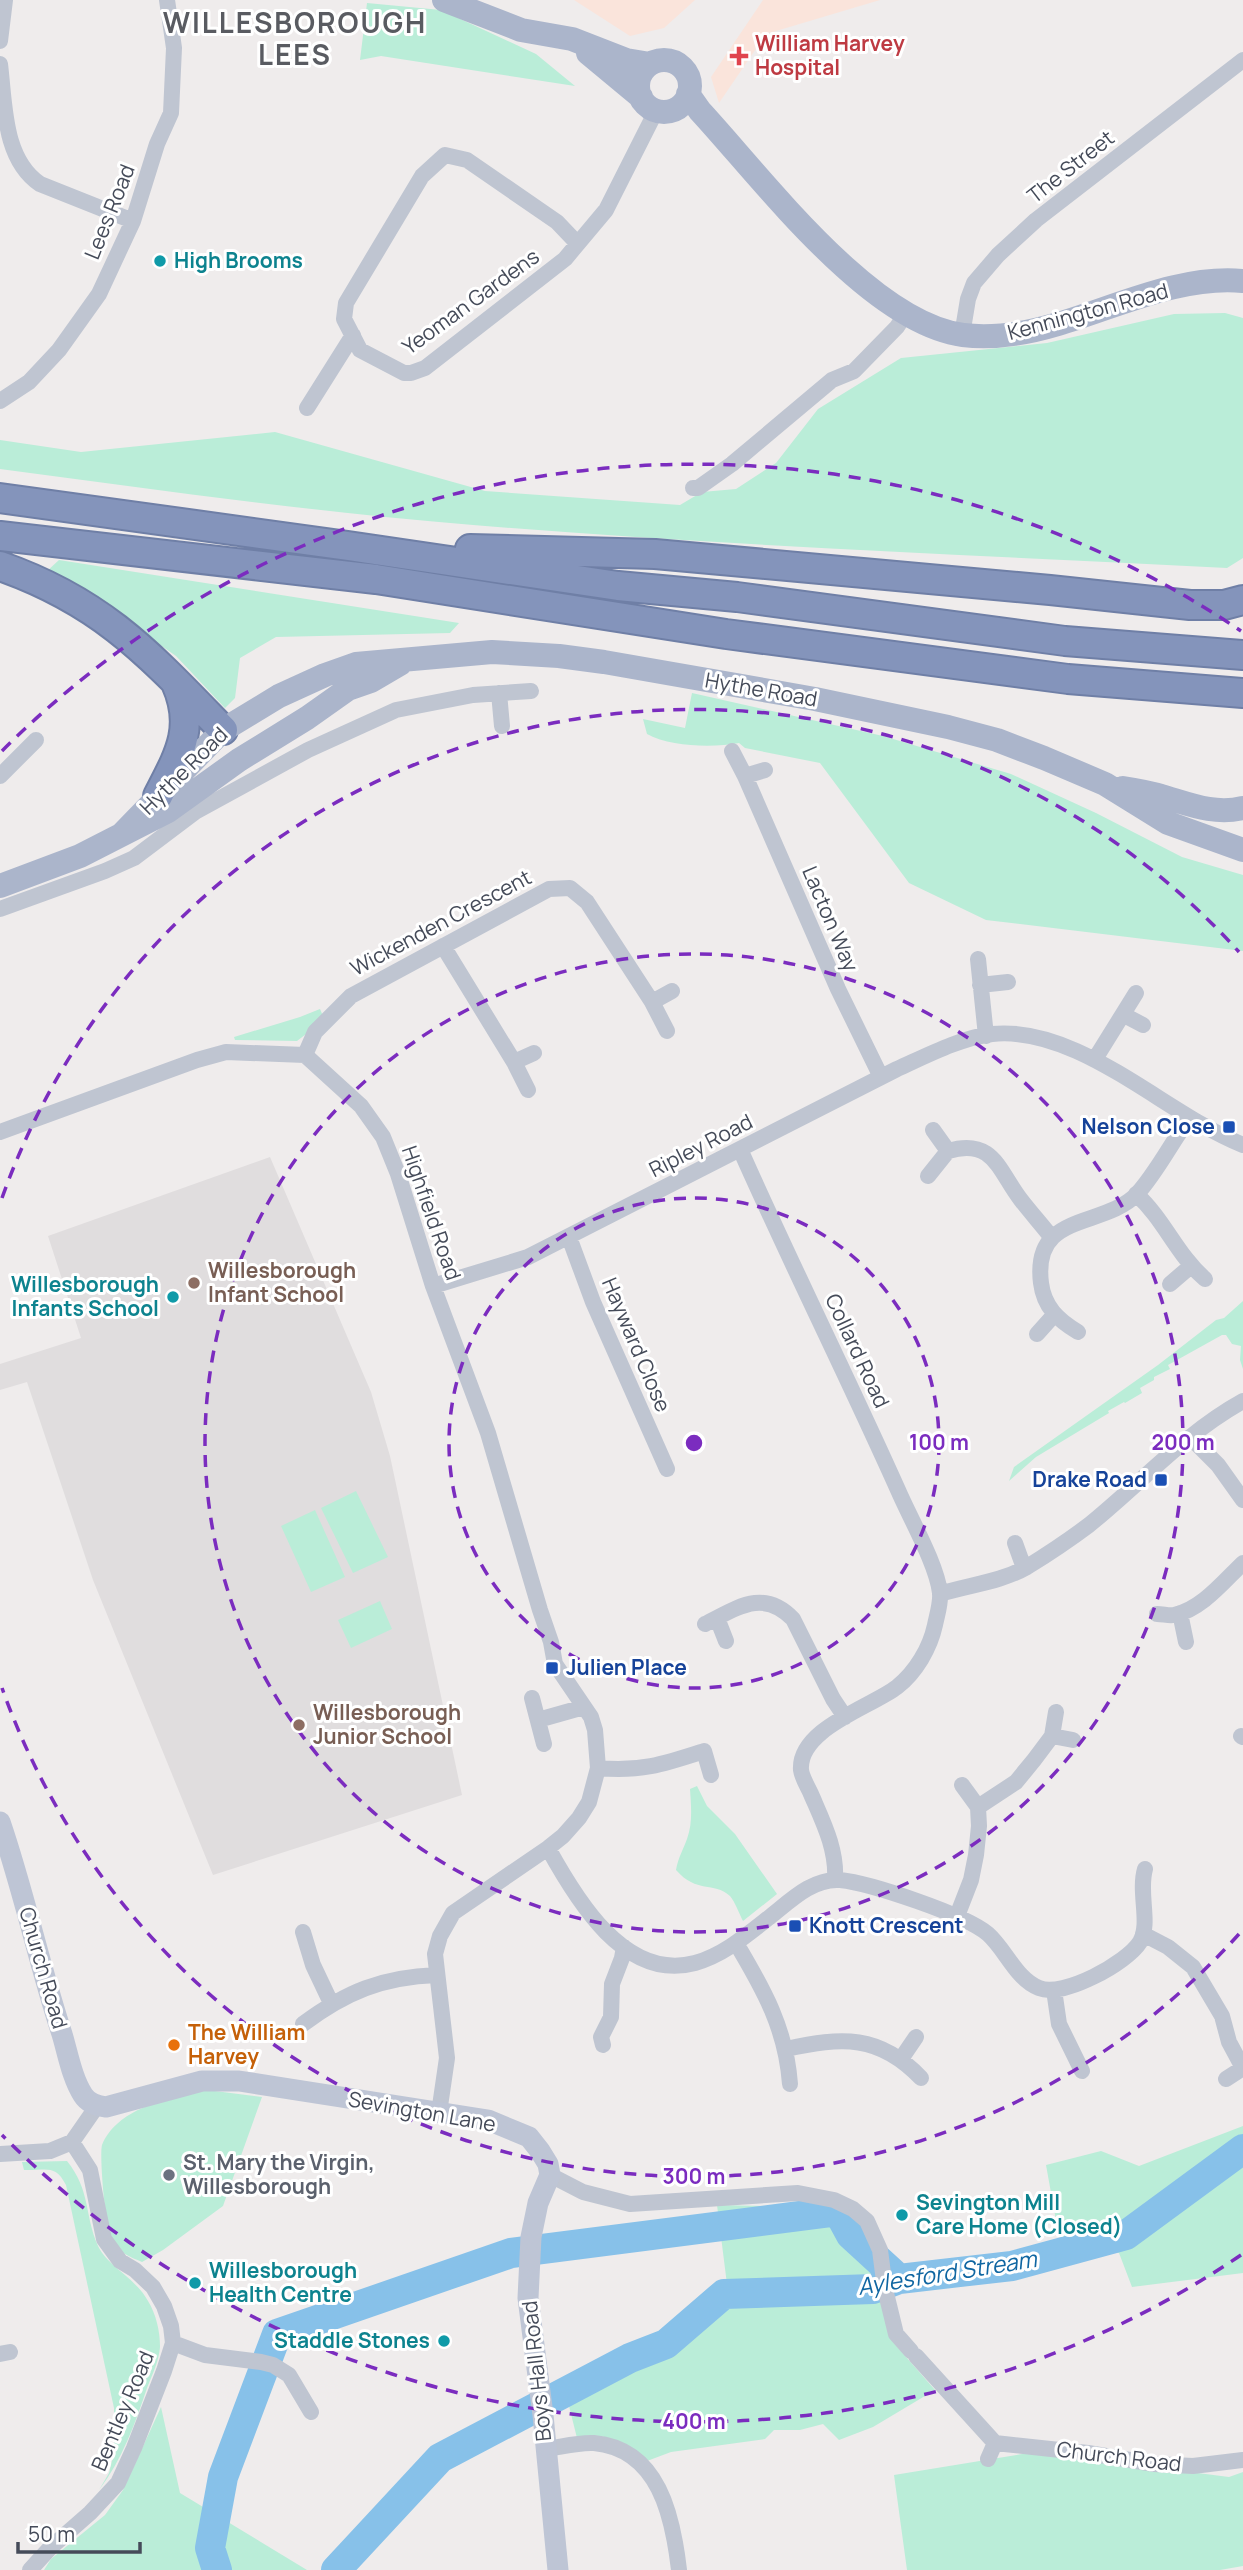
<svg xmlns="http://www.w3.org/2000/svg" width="1243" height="2570" font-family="Manrope,sans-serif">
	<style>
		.education { fill: #e0ddde }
		.medical { fill: #fae4db }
		.green { fill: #baedd8 }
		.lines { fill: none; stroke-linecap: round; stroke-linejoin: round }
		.river { stroke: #87c1e9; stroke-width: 30 }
		.highway-casing { stroke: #6f7fa6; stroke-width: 32 }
		.street { stroke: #bfc5d1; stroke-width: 16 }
		.secondary { stroke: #bec5d5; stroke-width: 21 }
		.primary { stroke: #abb5cb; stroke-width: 24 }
		.highway { stroke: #8494bb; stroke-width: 28 }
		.ring { fill: none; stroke: #7b2cbf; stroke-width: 3.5; stroke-dasharray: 12 9 }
		.health-dot { fill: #e0444e; stroke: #fff; stroke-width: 2.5 }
		.culture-dot { fill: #0f9aa8; stroke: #fff; stroke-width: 2.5 }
		.transit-dot { fill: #1a4fb4; stroke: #fff; stroke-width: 2.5 }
		.education-dot { fill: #8d6e63; stroke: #fff; stroke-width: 2.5 }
		.food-dot { fill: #e8710a; stroke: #fff; stroke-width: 2.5 }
		.worship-dot { fill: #6b7280; stroke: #fff; stroke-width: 2.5 }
		.labels { text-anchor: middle; stroke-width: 6; stroke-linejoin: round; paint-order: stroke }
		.health-label { font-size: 21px; font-weight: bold; fill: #be3a42; stroke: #fff; text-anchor: start }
		.street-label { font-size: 21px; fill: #454b59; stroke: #fff }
		.culture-label { font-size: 21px; font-weight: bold; fill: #0d838f; stroke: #fff; text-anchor: start }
		.transit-label { font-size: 21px; font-weight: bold; fill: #164399; stroke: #fff; text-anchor: end }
		.education-label { font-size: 21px; font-weight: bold; fill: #785e54; stroke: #fff; text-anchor: start }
		.food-label { font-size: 21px; font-weight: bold; fill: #c56008; stroke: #fff; text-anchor: start }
		.worship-label { font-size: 21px; font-weight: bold; fill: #5b616d; stroke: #fff; text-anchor: start }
		.water-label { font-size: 23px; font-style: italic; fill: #0f66a2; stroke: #fff }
		.district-label { font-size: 28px; font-weight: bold; letter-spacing: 2px; fill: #595b61; stroke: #fff }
		.centre { fill: #7b2cbf; stroke: #fff; stroke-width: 3.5 }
		.ring-label { font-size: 21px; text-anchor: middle; font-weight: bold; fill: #7b2cbf; stroke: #fff; stroke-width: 6; stroke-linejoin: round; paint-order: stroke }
	</style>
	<rect width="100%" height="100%" fill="#efecec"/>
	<!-- education -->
	<path class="education" d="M 270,1157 L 371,1392 L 390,1456 L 462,1795 L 213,1875 L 93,1580 L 27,1382 L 0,1390 L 0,1364 L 81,1338 L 48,1236 Z"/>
	<!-- medical -->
	<path class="medical" d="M 574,0 L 695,0 L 664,28 L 630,36 Z
		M 763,0 L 880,0 L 766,34 L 719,103 L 711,77 Z"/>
	<!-- green -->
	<path class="green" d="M 367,3 L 441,10 L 536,54 L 575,86 L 381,56 L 360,60 Z
		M 1225,313 L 1243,318 L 1243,558 L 1227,568 C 976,555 724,546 473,525 C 315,512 157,490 0,469 L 0,440 L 81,452 L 275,432 L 485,491 L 680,505 L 702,492 L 736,489 L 776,463 L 818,409 L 901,358 L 1047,343 L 1174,314 Z
		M 59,560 L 459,623 L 450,633 L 276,637 L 240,658 L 235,698 L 225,708 L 176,656 L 106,607 L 46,572 Z
		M 692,693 L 883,736 L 1011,774 L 1096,813 L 1182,857 L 1243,875 L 1243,951 L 986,920 L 909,883 L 820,763 L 745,748 L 739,743 C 713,748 671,747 647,734 L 643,719 L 685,728 Z
		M 320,1009 L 323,1016 L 310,1031 L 297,1041 L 235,1040 L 234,1037 L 300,1017 Z
		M 1243,1301 L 1243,1369 L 1240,1360 L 1241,1346 L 1232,1344 L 1226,1335 L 1222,1335 L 1168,1365 L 1170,1369 L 1154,1377 L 1154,1380 L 1140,1388 L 1142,1393 L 1125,1403 L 1124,1402 L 1108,1411 L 1109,1413 L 1036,1457 L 1009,1481 L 1014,1467 L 1158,1365 L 1216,1320 L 1224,1318 Z
		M 356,1491 L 388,1557 L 353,1573 L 321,1508 Z
		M 315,1510 L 345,1577 L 311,1592 L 281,1526 Z
		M 380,1601 L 392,1629 L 351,1648 L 338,1620 Z
		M 697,1786 L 707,1806 L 735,1834 L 777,1894 L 743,1921 C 739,1913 735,1902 730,1896 C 713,1881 697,1894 676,1870 C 678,1858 683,1850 687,1839 C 693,1823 691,1805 690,1789 Z
		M 207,2090 L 262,2097 L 223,2206 L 163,2250 L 142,2262 C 130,2257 118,2252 111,2241 C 106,2232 99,2156 102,2145 C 105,2137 111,2129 117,2124 C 141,2102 177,2098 207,2090 Z
		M 1243,2126 L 1243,2273 L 1132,2287 L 1119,2253 L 1059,2237 L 1046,2165 L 1101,2151 L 1139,2166 Z
		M 67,2161 C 91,2191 84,2214 98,2246 C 108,2267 135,2277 148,2301 C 156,2314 160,2331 160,2347 C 159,2361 152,2375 147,2388 C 135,2424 122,2460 99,2490 L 109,2473 L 114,2453 L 114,2408 L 66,2185 C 55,2163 45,2171 24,2170 L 22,2162 Z
		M 717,2205 L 805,2207 L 865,2225 L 877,2279 L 879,2298 L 896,2334 L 893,2342 L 935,2390 L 873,2427 L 839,2440 L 823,2424 L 800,2430 L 774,2430 L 765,2439 L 671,2452 L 647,2461 C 626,2446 604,2429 577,2438 L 569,2406 L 666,2354 L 729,2300 Z
		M 161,2407 L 180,2493 L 307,2570 L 44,2570 L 51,2559 L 105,2515 L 123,2490 Z
		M 1034,2452 L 1229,2477 L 1243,2472 L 1243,2566 L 1220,2570 L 907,2570 L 894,2475 Z"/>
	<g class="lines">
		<!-- river -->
		<path class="river" d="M 217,2570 L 210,2548 L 223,2477 L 277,2334 L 511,2253 L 838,2211 L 851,2235 L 899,2279
			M 336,2570 L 440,2458 L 630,2358 L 666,2344 L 724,2294 L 873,2289 L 899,2279 L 1012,2266 L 1126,2235 L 1243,2149"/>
		<defs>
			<path id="highway" d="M 0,498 L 348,546 L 618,586 L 737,597 L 1065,641 L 1243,655
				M 0,536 L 376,579 L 726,634 L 1068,679 L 1243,693
				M 470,549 L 655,554 L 1050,590 L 1190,605 L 1224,605 L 1243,600
				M 0,566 C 103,602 150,655 223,730
				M 158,796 C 179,755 196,728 176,683"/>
		</defs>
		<!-- highway casing -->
		<use href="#highway" class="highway-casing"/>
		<!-- street -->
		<path class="street" d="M 0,41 L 5,0
			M 0,64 C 5,104 3,159 40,184 L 133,221
			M 577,243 L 557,222 L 467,160 L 445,155 L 422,176 L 346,303 L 344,319 L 360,350 L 404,373 L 411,373 L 425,368 L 565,259 L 606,210 L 656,111
			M 962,335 L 968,299 L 974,283 L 998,255 L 1036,220 L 1243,60
			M 0,401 L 29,382 L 59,350 L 99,294 L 133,221 L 157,144 L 171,113 L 174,48 L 167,0
			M 307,408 L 353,335
			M 693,488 L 698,488 L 732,464 L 832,380 L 854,371 L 897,327 L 906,313
			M 499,693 L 502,726
			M 732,751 L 745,776 L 838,989 L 881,1077
			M 0,776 L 36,740
			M 745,776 L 765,770
			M 0,909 L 105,871 L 134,858 L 195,812 L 308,750 L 396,710 L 473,695 L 531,691
			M 443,946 L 514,1062 L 528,1090
			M 978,959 L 986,1036
			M 980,985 L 1008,982
			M 652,1002 L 672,991
			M 1124,1015 L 1143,1025
			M 305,1055 L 315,1032 L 351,996 L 549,889 L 570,888 L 587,902 L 652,1002 L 667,1031
			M 1095,1059 L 1136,993
			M 514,1062 L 534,1053
			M 933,1130 L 948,1151
			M 0,1132 L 197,1060 L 226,1052 L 305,1055 L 361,1106 L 383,1137 L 398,1174 L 433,1286 L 488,1433 L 540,1610 L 551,1642 L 555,1664 L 591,1717 L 595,1730 L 598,1768 L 589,1802 L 579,1818 L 563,1836 L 548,1848 L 453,1913 L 440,1936 L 435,1954 L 447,2058 L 439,2113
			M 740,1149 C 791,1264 847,1376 898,1490 C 910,1518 937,1565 940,1593 C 941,1603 937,1615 935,1625 C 930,1648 916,1672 897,1687 C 871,1707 798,1729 801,1770 C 802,1778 808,1787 811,1794 C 823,1822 837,1849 835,1880
			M 928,1176 L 948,1151 C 994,1137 999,1172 1021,1200 C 1031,1213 1042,1225 1052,1238
			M 1136,1194 C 1164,1219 1177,1255 1205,1279
			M 569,1237 L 593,1302 L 667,1469
			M 1170,1284 L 1191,1266
			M 433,1286 L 528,1257 L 897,1069 C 926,1056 960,1038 992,1034 C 1079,1025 1165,1114 1243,1145
			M 1078,1332 C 1058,1320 1044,1307 1041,1283 C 1032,1211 1103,1229 1137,1194 C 1157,1172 1171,1143 1189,1119
			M 1037,1334 L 1054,1315
			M 1190,1437 L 1218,1465 L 1243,1500
			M 1015,1543 L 1024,1568
			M 940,1594 C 968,1585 1001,1582 1027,1567 C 1048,1554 1069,1540 1089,1525 C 1141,1483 1185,1433 1243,1401
			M 1180,1613 L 1186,1642
			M 1157,1614 C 1163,1614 1169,1616 1174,1615 C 1201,1610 1224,1581 1243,1563
			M 717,1618 L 726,1641
			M 705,1624 C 737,1608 763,1588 793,1619 L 833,1699 L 845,1717
			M 532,1698 L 544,1744
			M 538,1720 L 584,1707
			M 1052,1736 L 1073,1740
			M 1241,1736 L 1243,1737
			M 598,1768 C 641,1772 664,1764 704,1751 L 711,1775
			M 978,1807 L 1016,1782 L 1034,1760 L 1052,1736 L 1056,1712
			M 548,1848 C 576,1899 625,1982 695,1963 C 724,1955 748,1934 771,1916 C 791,1900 813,1878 840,1880 C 870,1883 966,1915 988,1934 C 1006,1950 1016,1979 1039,1988 C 1063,1998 1127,1963 1140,1942 C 1151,1923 1138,1893 1145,1869
			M 957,1916 L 971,1880 L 976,1855 L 979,1826 L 978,1807 L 962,1785
			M 303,1932 L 313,1965 L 331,2003
			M 1143,1934 L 1168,1947 L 1193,1967 L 1222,2016 L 1229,2042 L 1243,2068 L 1226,2079
			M 736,1943 C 764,1990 786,2029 790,2084
			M 1054,1990 L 1059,2024 L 1082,2071
			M 303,2024 C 346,1992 382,1977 437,1975
			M 603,2045 L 601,2037 L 611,2017 L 612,1984 L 622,1958 L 624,1947
			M 786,2049 C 842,2037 879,2034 921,2078
			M 901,2059 L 916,2037
			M 0,2154 L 50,2151 L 72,2142
			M 550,2175 L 583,2192 L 630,2204 L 798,2193 L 834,2200 L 853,2209 L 867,2221 L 880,2250 L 885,2289 L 896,2334 L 911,2351
			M 173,2343 L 205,2355 L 261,2362 L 273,2365 L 289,2375 L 311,2412
			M 0,2354 L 10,2352
			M 916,2356 L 995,2443 L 1088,2453 L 1154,2464 L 1193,2466 L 1243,2460
			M 546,2449 C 561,2447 579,2442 594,2443 C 659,2449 673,2517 679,2570
			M 988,2459 L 995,2443
			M 30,2570 L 50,2548 L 90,2513 L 118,2483 L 134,2448 L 164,2371 L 173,2343 L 171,2326 L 164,2306 L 153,2287 L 135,2270 L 120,2261 L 104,2239 L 90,2170 L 72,2142 L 97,2106"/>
		<!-- secondary -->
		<path class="secondary" d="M 0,1822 C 24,1892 39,1964 62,2034 C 68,2054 72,2078 83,2095 C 88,2103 98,2106 106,2107 L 202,2081 L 239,2081 L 488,2120 L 529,2137 L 540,2151 L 548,2164 L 550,2175 L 538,2203 L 531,2237 L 528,2298 L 543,2415 L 558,2570"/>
		<!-- primary -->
		<path class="primary" d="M 444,0 L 521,30 L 572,39 L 626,60 L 650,64
			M 588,53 L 641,97
			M638 86a26 26 0 1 1 52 0a26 26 0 1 1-52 0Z
			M 688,94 L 700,111 C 762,178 870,323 963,335 C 995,339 1028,333 1058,324 C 1116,307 1181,275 1243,281
			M 1123,788 C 1136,790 1149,792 1161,796 C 1189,804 1214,815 1243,808
			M 122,834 L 223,730 L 279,696 L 325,675 L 356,664 L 492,652 L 559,656 L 604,662 L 815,699 L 948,727 L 997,740 L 1044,758 L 1105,784 L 1168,823 L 1243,850
			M 0,886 L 80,856 L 168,811 L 239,760 L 307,718 L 348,689 L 371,681 L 400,664"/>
		<!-- highway -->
		<use href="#highway" class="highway"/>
	</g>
	<!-- distance rings -->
	<g class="ring">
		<circle cx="694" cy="1443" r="245"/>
		<circle cx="694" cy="1443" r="489"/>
		<path d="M1239 1934A734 734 0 0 1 2 1688M2 1198A734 734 0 0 1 1239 952"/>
		<path d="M1241 2255A979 979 0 0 1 2 2135M2 751A979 979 0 0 1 1241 631"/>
	</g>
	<!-- markers -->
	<path class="health-dot" d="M735.5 45.5h7v7h7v7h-7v7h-7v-7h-7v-7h7z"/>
	<g class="culture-dot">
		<circle cx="160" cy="261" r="7"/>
		<circle cx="173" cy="1297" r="7"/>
		<circle cx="902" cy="2215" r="7"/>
		<circle cx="195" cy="2283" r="7"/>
		<circle cx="444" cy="2341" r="7"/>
	</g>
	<g class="transit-dot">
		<rect x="1222" y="1120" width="14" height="14" rx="3.5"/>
		<rect x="1154" y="1473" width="14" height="14" rx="3.5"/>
		<rect x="545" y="1661" width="14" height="14" rx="3.5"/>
		<rect x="788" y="1919" width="14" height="14" rx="3.5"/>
	</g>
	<g class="education-dot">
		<circle cx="194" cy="1283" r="7"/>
		<circle cx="299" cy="1725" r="7"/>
	</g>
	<circle class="food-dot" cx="174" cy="2045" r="7"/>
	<circle class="worship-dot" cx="169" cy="2175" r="7"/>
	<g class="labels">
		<!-- health labels -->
		<g class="health-label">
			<text x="755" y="51">William Harvey<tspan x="755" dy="24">Hospital</tspan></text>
		</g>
		<!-- street labels -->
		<g class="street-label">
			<text transform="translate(1071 167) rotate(-38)" y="7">The Street</text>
			<text transform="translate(110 212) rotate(-68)" y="7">Lees Road</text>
			<text transform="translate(471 302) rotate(-36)" y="7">Yeoman Gardens</text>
			<text transform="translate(1088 312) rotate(-15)" y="7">Kennington Road</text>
			<text transform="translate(761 690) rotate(10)" y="7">Hythe Road</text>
			<text transform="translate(184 771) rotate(-45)" y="7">Hythe Road</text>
			<text transform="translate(830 919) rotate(67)" y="7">Lacton Way</text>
			<text transform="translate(441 923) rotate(-28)" y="7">Wickenden Crescent</text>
			<text transform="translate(701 1146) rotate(-27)" y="7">Ripley Road</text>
			<text transform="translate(431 1213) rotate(71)" y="7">Highfield Road</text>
			<text transform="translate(636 1345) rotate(67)" y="7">Hayward Close</text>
			<text transform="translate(857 1351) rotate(65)" y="7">Collard Road</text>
			<text transform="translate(43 1968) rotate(74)" y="7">Church Road</text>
			<text transform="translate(422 2112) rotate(10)" y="7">Sevington Lane</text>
			<text transform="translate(537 2371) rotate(-96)" y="7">Boys Hall Road</text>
			<text transform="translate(123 2411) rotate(-67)" y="7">Bentley Road</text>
			<text transform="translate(1119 2457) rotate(7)" y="7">Church Road</text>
		</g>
		<!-- culture labels -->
		<g class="culture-label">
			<text x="174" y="268">High Brooms</text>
			<text x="159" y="1292" text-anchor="end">Willesborough<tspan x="159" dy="24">Infants School</tspan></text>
			<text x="916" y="2210">Sevington Mill<tspan x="916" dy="24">Care Home (Closed)</tspan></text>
			<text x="209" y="2278">Willesborough<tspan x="209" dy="24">Health Centre</tspan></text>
			<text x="430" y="2348" text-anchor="end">Staddle Stones</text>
		</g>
		<!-- transit labels -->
		<g class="transit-label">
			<text x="1215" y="1134">Nelson Close</text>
			<text x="1147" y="1487">Drake Road</text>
			<text x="566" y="1675" text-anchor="start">Julien Place</text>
			<text x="809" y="1933" text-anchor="start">Knott Crescent</text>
		</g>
		<!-- education labels -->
		<g class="education-label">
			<text x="208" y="1278">Willesborough<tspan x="208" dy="24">Infant School</tspan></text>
			<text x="313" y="1720">Willesborough<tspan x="313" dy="24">Junior School</tspan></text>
		</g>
		<!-- food labels -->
		<g class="food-label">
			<text x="188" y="2040">The William<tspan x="188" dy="24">Harvey</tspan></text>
		</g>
		<!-- worship labels -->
		<g class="worship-label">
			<text x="183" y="2170">St. Mary the Virgin,<tspan x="183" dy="24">Willesborough</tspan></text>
		</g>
		<!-- water labels -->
		<g class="water-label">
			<text transform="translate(947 2273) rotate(-9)" y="8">Aylesford Stream</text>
		</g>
		<!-- district labels -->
		<g class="district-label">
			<text x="295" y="33">WILLESBOROUGH<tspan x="295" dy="32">LEES</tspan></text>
		</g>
	</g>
	<circle cx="694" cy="1443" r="10" class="centre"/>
	<g class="ring-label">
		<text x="939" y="1450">100 m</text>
		<text x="1183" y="1450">200 m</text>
		<text x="694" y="2184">300 m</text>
		<text x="694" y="2429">400 m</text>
	</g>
	<!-- scale -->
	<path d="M18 2542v10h122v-10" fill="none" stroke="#454b59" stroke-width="3.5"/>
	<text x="28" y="2542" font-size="21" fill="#454b59" stroke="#ffffff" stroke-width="5" paint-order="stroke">50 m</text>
</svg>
